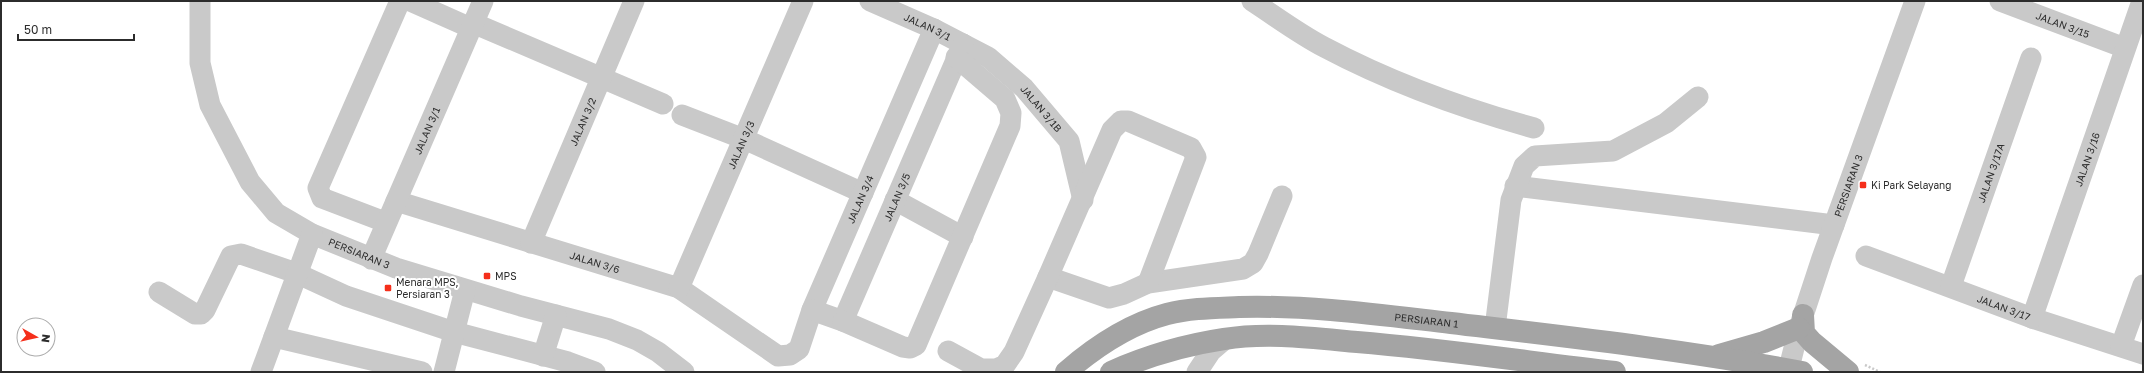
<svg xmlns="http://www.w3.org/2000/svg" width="2144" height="373" font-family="'Golos Text',sans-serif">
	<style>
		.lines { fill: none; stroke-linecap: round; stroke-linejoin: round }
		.path { stroke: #c9c9c9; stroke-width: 2.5; stroke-dasharray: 2 2; stroke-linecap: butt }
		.minor { stroke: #c9c9c9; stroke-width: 21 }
		.major { stroke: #a4a4a4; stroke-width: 22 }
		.poi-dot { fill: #f52f1b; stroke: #fff; stroke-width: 1.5 }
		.labels { text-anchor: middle; stroke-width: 4; stroke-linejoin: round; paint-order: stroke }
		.street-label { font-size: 10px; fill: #2c2c2c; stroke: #fff }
		.poi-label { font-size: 10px; fill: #2c2c2c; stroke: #fff; text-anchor: start }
	</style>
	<rect width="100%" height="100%" fill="#fff"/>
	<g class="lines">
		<!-- path -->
		<path class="path" d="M 1865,365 L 1880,372"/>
		<!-- minor -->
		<g class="minor">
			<path id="s1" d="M 200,1 L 200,63 L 210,105 L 250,182 L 276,213 L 312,234 L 396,268 L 521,306 L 609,329 L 637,340 L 658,352 L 684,372"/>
			<path d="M 410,1 L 471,28"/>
			<path id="s2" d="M 870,1 L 934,29 L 988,57 L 1024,88 L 1069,141 L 1083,200"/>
			<path d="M 1252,1 C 1275,16 1299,34 1324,47 C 1390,82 1461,108 1534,128"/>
			<path id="s3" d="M 2000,1 L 2125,48"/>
			<path d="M 473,23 L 663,104"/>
			<path d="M 682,115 L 744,139 L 863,193"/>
			<path d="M 1515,186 L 1834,225"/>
			<path d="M 895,200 L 963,237"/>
			<path id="s4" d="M 396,201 L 679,288 L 778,356 L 790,355 L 799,349 L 812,310 L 934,29"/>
			<path d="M 385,222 L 322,198 L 318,188 L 400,1"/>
			<path id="s5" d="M 531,243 L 634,1"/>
			<path id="s6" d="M 1866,256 L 2032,318 L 2143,354"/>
			<path id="s7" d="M 371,259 L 483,1"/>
			<path d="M 1048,277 L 1109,298 L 1124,294 L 1148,283 L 1243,269 L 1253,263 L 1258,254 L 1282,196"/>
			<path id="s8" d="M 1951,286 L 2031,58"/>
			<path id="s9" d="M 679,288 L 803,1"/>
			<path d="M 159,292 L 195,314 L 201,314 L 205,310 L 231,256 L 241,254 L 296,273 L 346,296 L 454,332 L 568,362 L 595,372"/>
			<path id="s10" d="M 812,310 L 843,321 L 963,44"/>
			<path id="s11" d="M 2032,318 L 2142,1"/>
			<path d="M 843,321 L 903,347 L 910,348 L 916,345 L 1010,126 L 1011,113 L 1005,99 L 956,57"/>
			<path d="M 1495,328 L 1511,200 L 1524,166 L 1535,156 L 1613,151 L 1666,123 L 1698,97"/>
			<path d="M 274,337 L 422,372"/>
			<path d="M 2121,346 L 2143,285"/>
			<path d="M 948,351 L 981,369 L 996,369 L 1005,365 L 1014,352 L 1048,277 L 1112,130 L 1121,121 L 1128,121 L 1191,148 L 1196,157 L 1148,283"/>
			<path d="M 543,356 L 556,315"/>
			<path d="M 261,372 L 312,234"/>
			<path d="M 444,372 L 465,290"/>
			<path d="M 1197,372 L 1211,351 L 1225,339"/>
			<path id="s12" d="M 1788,372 L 1799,328 L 1822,258 L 1915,1"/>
		</g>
		<!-- major -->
		<g class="major">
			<path d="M 1803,315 L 1804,333 L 1812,342 L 1848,372"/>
			<path d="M 1719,355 L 1764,342 L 1799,328"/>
			<path id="s13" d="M 1066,372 C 1096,346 1129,324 1167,314 C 1191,308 1215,308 1239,307 C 1310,305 1381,315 1451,323 C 1568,337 1686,350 1802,372"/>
			<path d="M 1111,372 C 1147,356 1184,345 1224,339 C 1267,332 1313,338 1357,342 C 1443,349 1529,362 1615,372"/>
		</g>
	</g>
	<!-- markers -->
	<g class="poi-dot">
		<rect x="1859" y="181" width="8" height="8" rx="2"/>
		<rect x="483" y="272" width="8" height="8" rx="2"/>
		<rect x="384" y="284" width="8" height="8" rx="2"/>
	</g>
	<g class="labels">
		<!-- street labels -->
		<g class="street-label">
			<text dy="4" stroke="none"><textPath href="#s3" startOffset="67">JALAN 3/15</textPath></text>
			<text dy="4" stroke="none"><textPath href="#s2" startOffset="63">JALAN 3/1</textPath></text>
			<text dy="4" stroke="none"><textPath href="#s2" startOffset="205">JALAN 3/1B</textPath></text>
			<text dy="4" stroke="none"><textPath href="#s5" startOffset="132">JALAN 3/2</textPath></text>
			<text dy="4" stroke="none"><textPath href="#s7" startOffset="140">JALAN 3/1</textPath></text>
			<text dy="4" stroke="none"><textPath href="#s9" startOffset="156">JALAN 3/3</textPath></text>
			<text dy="4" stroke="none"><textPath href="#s11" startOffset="168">JALAN 3/16</textPath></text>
			<text dy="4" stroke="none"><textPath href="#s8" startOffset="120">JALAN 3/17A</textPath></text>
			<text dy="4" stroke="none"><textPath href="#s12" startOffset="196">PERSIARAN 3</textPath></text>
			<text dy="4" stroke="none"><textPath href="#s10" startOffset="168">JALAN 3/5</textPath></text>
			<text dy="4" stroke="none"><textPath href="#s4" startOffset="601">JALAN 3/4</textPath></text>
			<text dy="4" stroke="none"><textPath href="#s1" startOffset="325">PERSIARAN 3</textPath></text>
			<text dy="4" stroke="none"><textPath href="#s4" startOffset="208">JALAN 3/6</textPath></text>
			<text dy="4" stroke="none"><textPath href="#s6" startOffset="147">JALAN 3/17</textPath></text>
			<text dy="4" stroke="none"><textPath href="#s13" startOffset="378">PERSIARAN 1</textPath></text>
		</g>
		<!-- poi labels -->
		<g class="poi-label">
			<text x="1871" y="189">Ki Park Selayang</text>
			<text x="495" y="280">MPS</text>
			<text x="396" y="286">Menara MPS,<tspan x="396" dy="12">Persiaran 3</tspan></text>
		</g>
	</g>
	<!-- border -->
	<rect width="2144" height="373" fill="none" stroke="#2c2c2c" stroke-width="4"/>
	<!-- north arrow -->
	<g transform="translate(36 337) rotate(98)"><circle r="19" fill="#ffffff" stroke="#ababab"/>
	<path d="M0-3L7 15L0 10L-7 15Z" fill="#f52f1b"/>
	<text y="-6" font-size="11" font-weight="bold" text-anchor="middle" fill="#2c2c2c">N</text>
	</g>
	<!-- scale -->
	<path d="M18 34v6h116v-6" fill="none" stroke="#2c2c2c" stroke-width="2"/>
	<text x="24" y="34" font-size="12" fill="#2c2c2c" stroke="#ffffff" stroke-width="3" paint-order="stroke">50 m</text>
</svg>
